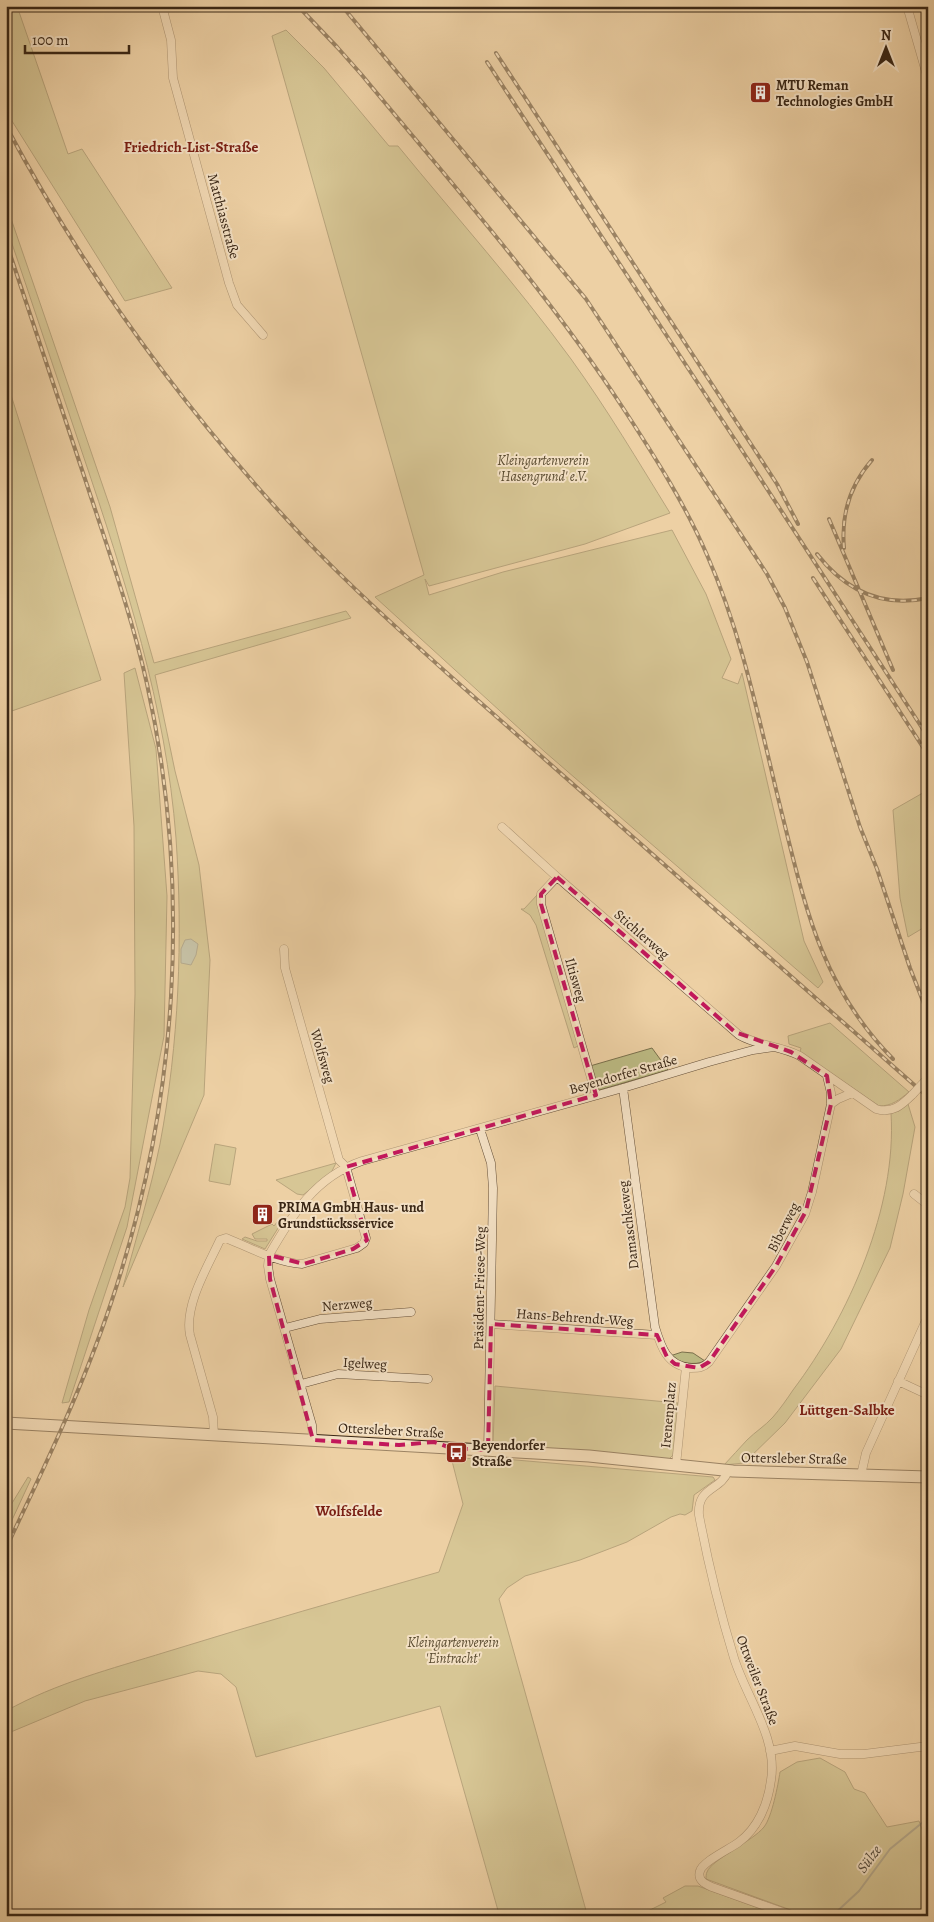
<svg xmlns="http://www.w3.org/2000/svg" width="934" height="1922" font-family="Alegreya,serif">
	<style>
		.green { fill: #bcba83; stroke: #7a704c }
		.water { fill: #9bb5af; stroke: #747c71 }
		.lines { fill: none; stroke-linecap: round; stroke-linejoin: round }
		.stream { stroke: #747c71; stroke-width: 2 }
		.minor-casing { stroke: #665039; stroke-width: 9 }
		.secondary-casing { stroke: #392615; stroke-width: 13 }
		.minor { stroke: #f3e0c4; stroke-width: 8 }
		.secondary { stroke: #f3e0c4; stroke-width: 11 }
		.rail-casing { stroke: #392615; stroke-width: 4 }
		.rail { stroke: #f3e0c4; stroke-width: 2; stroke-dasharray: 5.5; stroke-linecap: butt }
		.minor-bridge-casing { stroke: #665039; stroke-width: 9; stroke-linecap: butt }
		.minor-bridge { stroke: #f3e0c4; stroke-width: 8 }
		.marked { fill: none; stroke: #c2185b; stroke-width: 4; stroke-dasharray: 10 6; stroke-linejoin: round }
		.labels { text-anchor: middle; stroke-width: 4; stroke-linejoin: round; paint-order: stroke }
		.poi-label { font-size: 14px; font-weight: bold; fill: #392615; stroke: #f3e0c4; text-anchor: start }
		.street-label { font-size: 14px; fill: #392615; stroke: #f3e0c4 }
		.park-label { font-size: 14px; font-style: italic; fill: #5a4b30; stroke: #f3e0c4 }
		.neighbourhood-label { font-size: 15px; font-weight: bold; fill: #7a1f14; stroke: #f3e0c4 }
		.water-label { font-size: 15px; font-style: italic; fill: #524a3c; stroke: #f3e0c4 }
	</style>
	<rect width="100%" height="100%" fill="#edd0a4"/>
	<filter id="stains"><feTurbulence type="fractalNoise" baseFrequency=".004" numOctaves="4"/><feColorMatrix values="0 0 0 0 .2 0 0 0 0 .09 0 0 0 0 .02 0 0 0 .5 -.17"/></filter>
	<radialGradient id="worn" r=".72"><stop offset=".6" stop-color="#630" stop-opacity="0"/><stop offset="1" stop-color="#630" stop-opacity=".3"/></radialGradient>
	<!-- green -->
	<path class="green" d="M 6,6 L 17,6 L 68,154 L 82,149 L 172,288 L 125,301 L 12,121 L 6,109 Z
		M 286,30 L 324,68 L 389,146 L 398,146 C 456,217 517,285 571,359 C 607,409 638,461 670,513 L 585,544 L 429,586 L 425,579 L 429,595 L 503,572 L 672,530 L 706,594 L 731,659 L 722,678 L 738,684 L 742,673 L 804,941 L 823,982 L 818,988 L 545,752 L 375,597 L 424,575 L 272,36 Z
		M 6,204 L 110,507 L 154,663 L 346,611 L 351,618 L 155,675 L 175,771 L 199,865 L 210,960 L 204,1095 L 123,1287 C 136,1239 150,1192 160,1144 C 179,1043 183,939 176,838 C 166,706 125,579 83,455 C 57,378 32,302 6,226 Z
		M 6,379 L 101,680 L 6,713 Z
		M 135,668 L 156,749 L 167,896 L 164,1036 L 127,1227 L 69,1402 L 62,1403 L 89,1310 L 125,1207 L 130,1178 L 135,994 L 134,826 L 124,673 Z
		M 928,790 L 928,925 L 908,937 L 900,898 L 893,810 Z
		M 538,894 L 578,1046 L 574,1048 L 536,925 L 530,915 L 521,909 L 524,909 Z
		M 830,1023 L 909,1092 C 899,1100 892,1106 879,1106 L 800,1052 L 801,1048 L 789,1044 L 788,1036 Z
		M 652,1048 L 668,1070 L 596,1091 L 590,1066 Z
		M 908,1104 L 915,1127 L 903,1194 L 890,1248 L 841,1349 L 785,1423 L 744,1463 L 724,1465 C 732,1457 739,1448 747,1440 C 755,1432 765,1426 773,1417 C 780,1409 787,1399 793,1390 C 849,1316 897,1207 891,1113 L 899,1111 Z
		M 215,1144 L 236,1148 L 230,1185 L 209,1181 Z
		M 336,1163 L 331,1173 L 303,1195 L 297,1194 L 276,1180 Z
		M 278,1221 L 280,1225 L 265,1249 L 242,1239 L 245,1237 L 257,1241 L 267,1241 L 267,1239 L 255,1239 L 252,1234 L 272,1224 L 274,1226 Z
		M 682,1352 L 693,1353 L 705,1361 C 694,1366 680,1363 670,1356 Z
		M 495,1386 L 678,1403 L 673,1455 L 668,1460 L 493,1446 Z
		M 451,1457 L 499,1461 L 504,1459 L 713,1477 L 715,1480 L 694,1495 L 692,1511 L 685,1515 L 680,1514 L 671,1517 L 627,1542 L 580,1560 L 525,1576 L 507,1588 L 499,1599 L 587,1914 L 500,1916 L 499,1914 L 440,1706 L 256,1757 L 236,1687 L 221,1674 L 198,1671 L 85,1701 L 6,1734 L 6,1711 C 56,1683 111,1669 166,1652 C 256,1624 348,1598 439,1572 L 463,1504 Z
		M 28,1477 L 31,1479 L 6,1533 L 6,1513 Z
		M 820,1758 L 845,1772 L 854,1789 L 865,1793 L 887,1827 L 919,1821 L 928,1846 L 928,1910 L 922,1916 L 812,1916 L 803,1912 L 799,1913 L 706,1879 C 706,1877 706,1874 707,1872 C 711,1860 753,1841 764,1827 C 772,1817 778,1785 780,1772 L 797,1762 Z
		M 685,1886 L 698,1886 L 780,1916 L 638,1916 L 666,1902 L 663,1898 Z"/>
	<!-- water -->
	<path class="water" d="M 191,939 L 198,944 L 196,955 L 191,965 L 181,963 L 181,949 L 185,940 Z"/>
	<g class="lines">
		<!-- stream -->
		<path class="stream" d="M 832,1916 L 859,1891 L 890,1849 L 928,1818"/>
		<defs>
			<path id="minor" d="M 162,6 L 171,40 L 173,78 L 229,283 L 237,305 L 263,335
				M 907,6 L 928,79
				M 502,827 L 557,877 L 739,1035 C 758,1046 781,1046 800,1056 L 876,1109 C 892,1114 902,1105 913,1094
				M 557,877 L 541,894 L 541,904 L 596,1095
				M 623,1088 L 655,1327 C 661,1347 667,1366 691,1368 C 699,1368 703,1368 709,1362 L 776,1266 L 805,1214 L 812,1192 L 831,1104 L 831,1093 L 827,1076
				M 831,1104 L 838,1099 L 852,1093
				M 480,1129 L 491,1163 L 493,1188 L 488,1450
				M 914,1194 L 928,1205
				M 491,1324 L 657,1335
				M 285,1328 L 320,1319 L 411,1312
				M 898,1381 L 928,1395
				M 301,1384 L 338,1374 L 428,1379
				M 214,1435 L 213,1417 L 190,1335 C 184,1305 208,1266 220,1240 L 226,1238 C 248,1247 278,1263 302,1264 L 357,1248 L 364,1243 L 366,1238 L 346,1167 L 339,1160 L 285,968 L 284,949
				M 313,1440 L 312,1425 L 270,1279 L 268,1266 L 269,1255 C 292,1215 315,1177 362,1161 L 623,1088 L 709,1062 L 753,1050 L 774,1047
				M 676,1465 L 686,1367
				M 728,1471 C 721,1491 697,1486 699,1515 C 708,1563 720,1612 734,1658 C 746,1697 778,1738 771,1780 C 768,1804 758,1828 739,1842 C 730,1849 703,1861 700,1871 C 697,1880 705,1884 712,1887 L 794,1916
				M 861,1475 L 866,1453 L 928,1316
				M 770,1751 L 795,1746 L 840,1754 L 864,1754 L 928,1746"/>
			<path id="secondary" d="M 6,1423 L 589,1456 L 733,1471 L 928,1477"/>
		</defs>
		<!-- minor casing -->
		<use href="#minor" class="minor-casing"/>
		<!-- secondary casing -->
		<use href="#secondary" class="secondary-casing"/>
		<!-- minor -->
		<use href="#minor" class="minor"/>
		<!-- secondary -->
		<use href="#secondary" class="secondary"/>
		<defs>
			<path id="rail" d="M 298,6 L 337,47 L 361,74 C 452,184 547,291 625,411 C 655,457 685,504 707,555 C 744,639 761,730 783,818 C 806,911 823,988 893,1059
				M 342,6 L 586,299 L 767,574 L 785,608 L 807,662 L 860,827 L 877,869 L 910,968 L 928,1014
				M 496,53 L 777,484 L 798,524
				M 487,62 L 747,458 L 928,737
				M 6,126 C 86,276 188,415 305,539 C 350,586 399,630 448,674 L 928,1097
				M 6,242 C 33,324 61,406 88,488 C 109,552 132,617 147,684 C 192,890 178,1104 111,1303 C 83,1387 44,1468 6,1548
				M 829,519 L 893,670
				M 844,548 C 841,515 850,485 872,460
				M 817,554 C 845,590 881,608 928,598
				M 813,578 L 928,755"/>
		</defs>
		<!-- rail casing -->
		<use href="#rail" class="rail-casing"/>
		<!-- rail -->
		<use href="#rail" class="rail"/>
		<defs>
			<path id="minor-bridge" d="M 913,1094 L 927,1079"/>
		</defs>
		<!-- minor-bridge casing -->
		<use href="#minor-bridge" class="minor-bridge-casing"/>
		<!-- minor-bridge -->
		<use href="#minor-bridge" class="minor-bridge"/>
	</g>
	<!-- marked area -->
	<path d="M0 0H934V1922H0ZM 557,877 L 735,1032 L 791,1052 L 827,1076 L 831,1104 L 806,1211 L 776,1266 L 709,1362 L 699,1368 L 675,1364 L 667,1357 L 657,1335 L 491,1324 L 488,1450 L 451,1448 L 434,1442 L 399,1445 L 313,1440 L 270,1279 L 269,1255 L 304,1264 L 353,1249 L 367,1240 L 346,1167 L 596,1095 L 541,904 L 541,894 Z" fill="#edd0a4" fill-opacity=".55" fill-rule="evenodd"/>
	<path class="marked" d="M 557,877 L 735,1032 L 791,1052 L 827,1076 L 831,1104 L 806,1211 L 776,1266 L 709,1362 L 699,1368 L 675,1364 L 667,1357 L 657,1335 L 491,1324 L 488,1450 L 451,1448 L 434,1442 L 399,1445 L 313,1440 L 270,1279 L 269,1255 L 304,1264 L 353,1249 L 367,1240 L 346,1167 L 596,1095 L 541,904 L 541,894 Z"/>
	<!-- icons -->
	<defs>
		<symbol id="building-square" viewBox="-11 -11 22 22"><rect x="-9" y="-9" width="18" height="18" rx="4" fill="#8f2418" stroke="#f3e0c4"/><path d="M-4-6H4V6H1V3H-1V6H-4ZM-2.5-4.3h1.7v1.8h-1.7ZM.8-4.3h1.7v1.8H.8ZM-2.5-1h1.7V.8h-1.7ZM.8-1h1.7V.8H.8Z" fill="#fff"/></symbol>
		<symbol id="bus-square" viewBox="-11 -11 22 22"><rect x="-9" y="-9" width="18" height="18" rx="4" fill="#8f2418" stroke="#f3e0c4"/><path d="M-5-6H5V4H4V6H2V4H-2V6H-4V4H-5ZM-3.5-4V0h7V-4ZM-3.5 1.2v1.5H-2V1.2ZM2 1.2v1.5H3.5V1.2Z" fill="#fff"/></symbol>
	</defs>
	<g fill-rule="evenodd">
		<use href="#building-square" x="748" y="80" width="25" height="25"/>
		<use href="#building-square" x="250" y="1202" width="25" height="25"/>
		<use href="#bus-square" x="444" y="1440" width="25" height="25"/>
	</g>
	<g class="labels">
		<!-- poi labels -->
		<g class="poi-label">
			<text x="776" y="90">MTU Reman<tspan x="776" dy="16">Technologies GmbH</tspan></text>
			<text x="278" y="1212">PRIMA GmbH Haus- und<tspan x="278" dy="16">Grundstücksservice</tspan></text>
			<text x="472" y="1450">Beyendorfer<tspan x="472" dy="16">Straße</tspan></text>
		</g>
		<!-- street labels -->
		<g class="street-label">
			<text transform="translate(224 216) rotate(75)" y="5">Matthiasstraße</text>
			<text transform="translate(642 934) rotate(41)" y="5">Stichlerweg</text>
			<text transform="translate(576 980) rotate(74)" y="5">Iltisweg</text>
			<text transform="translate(323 1056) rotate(74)" y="5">Wolfsweg</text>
			<text transform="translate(623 1074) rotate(-16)" y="5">Beyendorfer Straße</text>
			<text transform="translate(628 1225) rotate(-97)" y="5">Damaschkeweg</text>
			<text transform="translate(783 1227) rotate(-63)" y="5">Biberweg</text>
			<text transform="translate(479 1288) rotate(-89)" y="5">Präsident-Friese-Weg</text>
			<text transform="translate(347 1304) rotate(-5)" y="5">Nerzweg</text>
			<text transform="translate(575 1317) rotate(4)" y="5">Hans-Behrendt-Weg</text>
			<text transform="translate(365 1363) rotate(3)" y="5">Igelweg</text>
			<text transform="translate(668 1415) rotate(-85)" y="5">Irenenplatz</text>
			<text transform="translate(391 1430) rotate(3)" y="5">Ottersleber Straße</text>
			<text transform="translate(794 1458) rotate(1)" y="5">Ottersleber Straße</text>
			<text transform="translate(758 1680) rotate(69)" y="5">Ottweiler Straße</text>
		</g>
		<!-- park labels -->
		<g class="park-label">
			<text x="543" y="465">Kleingartenverein<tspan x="543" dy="16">'Hasengrund' e.V.</tspan></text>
			<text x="453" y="1647">Kleingartenverein<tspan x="453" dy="16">'Eintracht'</tspan></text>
		</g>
		<!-- neighbourhood labels -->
		<g class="neighbourhood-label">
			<text x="191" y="152">Friedrich-List-Straße</text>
			<text x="847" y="1415">Lüttgen-Salbke</text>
			<text x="349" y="1516">Wolfsfelde</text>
		</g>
		<!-- water labels -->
		<g class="water-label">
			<text transform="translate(869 1859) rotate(-53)" y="5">Sülze</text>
		</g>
	</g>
	<!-- margin -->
	<rect width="934" height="1922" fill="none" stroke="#edd0a4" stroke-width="25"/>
	<rect x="8" y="8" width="919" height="1907" fill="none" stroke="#392615" stroke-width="2.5"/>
	<rect x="12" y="12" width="909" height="1897" fill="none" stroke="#392615"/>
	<!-- north arrow -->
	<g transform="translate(886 48)" stroke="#f3e0c4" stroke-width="4" paint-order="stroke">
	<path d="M0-4L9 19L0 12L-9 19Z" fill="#392615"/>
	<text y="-8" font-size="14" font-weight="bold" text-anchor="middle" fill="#392615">N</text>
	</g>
	<!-- scale -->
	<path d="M25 45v8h104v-8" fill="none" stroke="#392615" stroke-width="2.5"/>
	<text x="32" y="45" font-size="15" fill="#392615" stroke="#f3e0c4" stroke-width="4" paint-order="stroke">100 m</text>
	<rect width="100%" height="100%" filter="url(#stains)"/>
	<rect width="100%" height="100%" fill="url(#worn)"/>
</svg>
